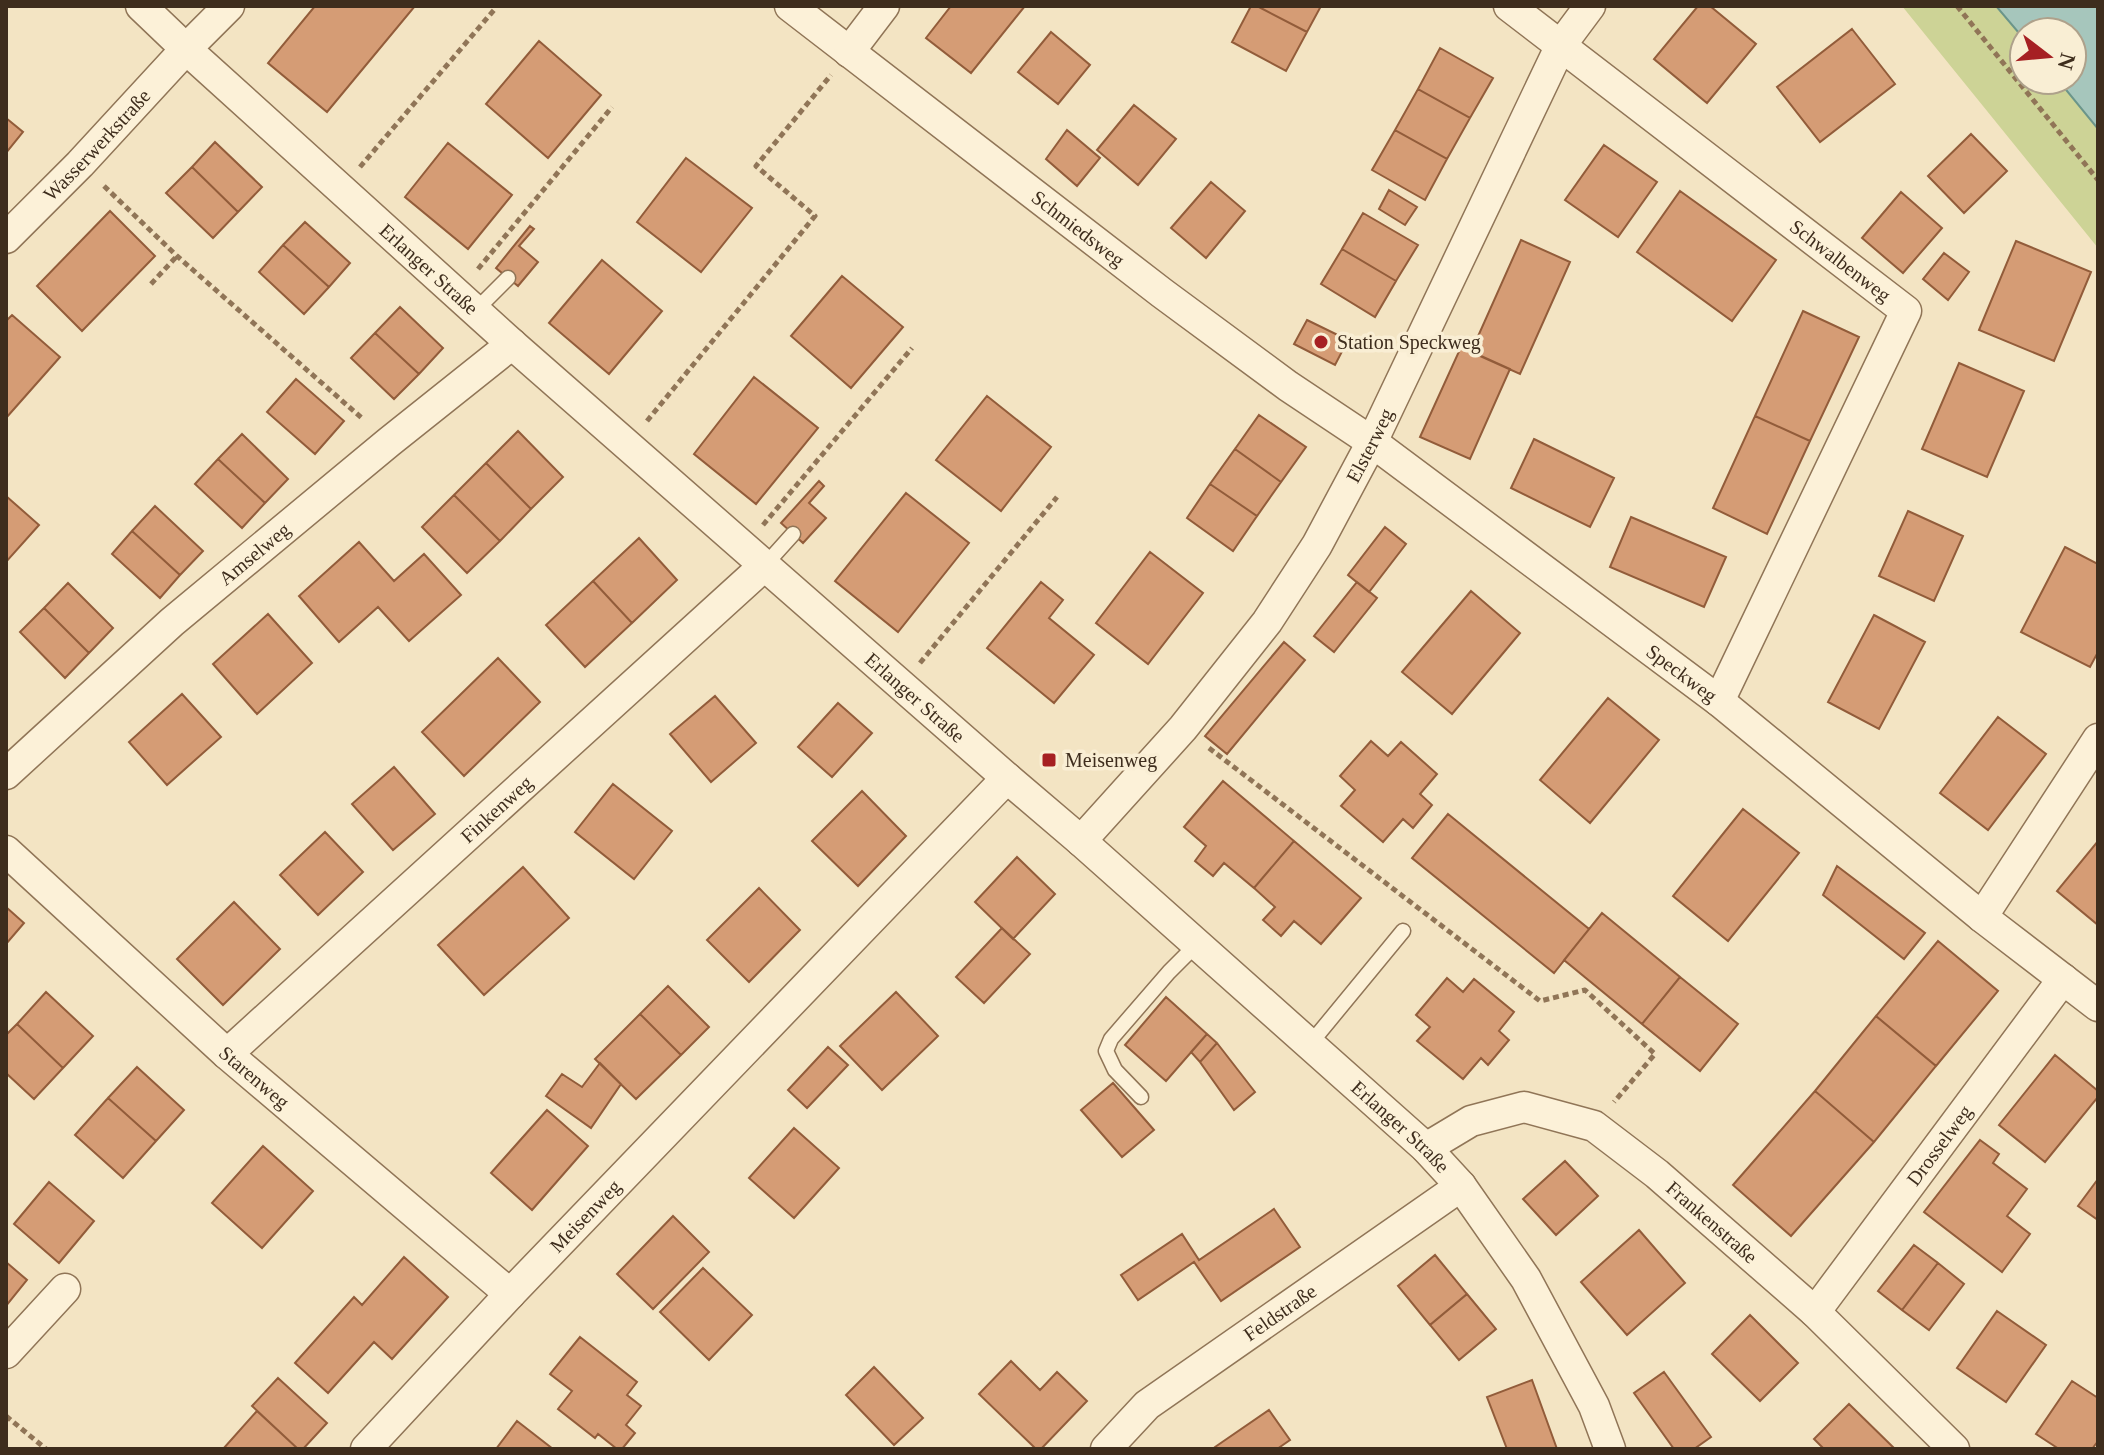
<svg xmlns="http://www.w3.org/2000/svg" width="2104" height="1455" font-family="'Times New Roman',serif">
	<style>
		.green { fill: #cdd396 }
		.water { fill: #a6c6bc; stroke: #6b958a; stroke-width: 2 }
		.building { fill: #d59c75; stroke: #925c3a; stroke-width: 2 }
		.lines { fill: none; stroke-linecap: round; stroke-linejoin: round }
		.lane-casing { stroke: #907557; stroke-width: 17 }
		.street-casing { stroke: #907557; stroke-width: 33 }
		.path { stroke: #907557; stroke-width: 5; stroke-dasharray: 6 4; stroke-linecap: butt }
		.lane { stroke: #fcf1d8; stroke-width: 14 }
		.street { stroke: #fcf1d8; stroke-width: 30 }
		.poi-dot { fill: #a62023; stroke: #f9eed4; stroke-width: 3 }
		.labels { text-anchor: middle; stroke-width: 7; stroke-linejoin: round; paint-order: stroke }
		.street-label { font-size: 20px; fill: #3e2d1d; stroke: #f9eed4 }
		.poi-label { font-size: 20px; fill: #3e2d1d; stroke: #f9eed4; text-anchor: start }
	</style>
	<rect width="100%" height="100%" fill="#f3e4c3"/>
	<!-- green -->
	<path class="green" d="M 1902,6 L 1996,6 L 2024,39 L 2024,80 L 2058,80 L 2098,129 L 2098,248 Z"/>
	<!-- water -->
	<path class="water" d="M 1996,6 L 2098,6 L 2098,129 L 2058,80 L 2072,80 L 2072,32 L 2024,32 L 2024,39 Z"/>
	<!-- building -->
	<path class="building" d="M 315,6 L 415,6 L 327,112 L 268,63 Z
		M 951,6 L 1025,6 L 971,73 L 926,38 Z
		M 1251,6 L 1257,6 L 1307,32 L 1286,71 L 1232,42 Z
		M 1257,6 L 1321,6 L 1307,32 Z
		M 1698,6 L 1710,6 L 1756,44 L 1707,103 L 1654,59 Z
		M 1852,29 L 1895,84 L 1820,142 L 1777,87 Z
		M 1051,32 L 1090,65 L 1058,104 L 1018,72 Z
		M 539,41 L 601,95 L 548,158 L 486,104 Z
		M 1440,48 L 1493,78 L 1470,118 L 1418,89 Z
		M 1418,89 L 1470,118 L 1447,159 L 1395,130 Z
		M 1134,105 L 1176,139 L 1138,185 L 1097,150 Z
		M 6,118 L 23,132 L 6,153 Z
		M 1067,130 L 1100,158 L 1077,186 L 1046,159 Z
		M 1395,130 L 1447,159 L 1425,200 L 1372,170 Z
		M 1971,134 L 2007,171 L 1964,213 L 1928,176 Z
		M 215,142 L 262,187 L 238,212 L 192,167 Z
		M 448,143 L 512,195 L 468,249 L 405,197 Z
		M 1604,145 L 1657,182 L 1618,237 L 1565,200 Z
		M 686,158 L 752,208 L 701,272 L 637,222 Z
		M 192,167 L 238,212 L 213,238 L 166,193 Z
		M 1211,182 L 1245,211 L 1206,258 L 1171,228 Z
		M 1389,190 L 1417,207 L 1405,225 L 1379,209 Z
		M 1680,191 L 1776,260 L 1732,321 L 1637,252 Z
		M 1901,192 L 1942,228 L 1903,273 L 1862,238 Z
		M 110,211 L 155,256 L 82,331 L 37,286 Z
		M 1363,213 L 1418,245 L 1396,281 L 1342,249 Z
		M 305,222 L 350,263 L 329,287 L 283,245 Z
		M 530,226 L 534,229 L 519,246 L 538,262 L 518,286 L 496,268 Z
		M 1521,240 L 1570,262 L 1520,374 L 1471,352 Z
		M 2016,241 L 2091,272 L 2054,361 L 1979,330 Z
		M 283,245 L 329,287 L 304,314 L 259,272 Z
		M 1342,249 L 1396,281 L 1375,317 L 1321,284 Z
		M 1944,253 L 1969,272 L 1948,300 L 1923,279 Z
		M 602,260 L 662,311 L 609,374 L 549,323 Z
		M 842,276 L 903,327 L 851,388 L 791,336 Z
		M 400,307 L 443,348 L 419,374 L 375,333 Z
		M 1803,311 L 1859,337 L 1810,441 L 1755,416 Z
		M 12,315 L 60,357 L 6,418 L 6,321 Z
		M 1307,320 L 1348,340 L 1335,365 L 1294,344 Z
		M 375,333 L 419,374 L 394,399 L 351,358 Z
		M 1461,347 L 1510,369 L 1470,459 L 1420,437 Z
		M 1959,363 L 2024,391 L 1987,477 L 1922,449 Z
		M 754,377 L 818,428 L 756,504 L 694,454 Z
		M 296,379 L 344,421 L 315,454 L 267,412 Z
		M 987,396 L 1051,447 L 1001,511 L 936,460 Z
		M 1259,415 L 1306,447 L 1281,482 L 1235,449 Z
		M 1755,416 L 1810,441 L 1767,534 L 1713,508 Z
		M 518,431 L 563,477 L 531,509 L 486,463 Z
		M 242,434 L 288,479 L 265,503 L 218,459 Z
		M 1534,439 L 1614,478 L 1590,527 L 1511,488 Z
		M 1235,449 L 1281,482 L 1257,516 L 1210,484 Z
		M 218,459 L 265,503 L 242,528 L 195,484 Z
		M 486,463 L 531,509 L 500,541 L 454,495 Z
		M 819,481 L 824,486 L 809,503 L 826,518 L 803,543 L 781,523 Z
		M 1210,484 L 1257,516 L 1233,551 L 1187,518 Z
		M 906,493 L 969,543 L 898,632 L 835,581 Z
		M 454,495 L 500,541 L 467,573 L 422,527 Z
		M 6,496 L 39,525 L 6,562 Z
		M 155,506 L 203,551 L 180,575 L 132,531 Z
		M 1908,511 L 1963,536 L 1934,601 L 1879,576 Z
		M 1631,517 L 1726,557 L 1704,607 L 1610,567 Z
		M 1385,527 L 1406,544 L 1369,592 L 1348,575 Z
		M 132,531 L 180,575 L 160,598 L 112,554 Z
		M 639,538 L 677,580 L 632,623 L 593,581 Z
		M 359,542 L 394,581 L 424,554 L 461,595 L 409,641 L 378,607 L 339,642 L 299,596 Z
		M 2065,547 L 2098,564 L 2098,652 L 2090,667 L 2021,632 Z
		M 1150,552 L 1203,593 L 1148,664 L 1096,623 Z
		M 593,581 L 632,623 L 585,667 L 546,625 Z
		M 1041,582 L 1063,600 L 1049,618 L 1094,655 L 1054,703 L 987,648 Z
		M 1357,582 L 1377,598 L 1334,652 L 1314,636 Z
		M 68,583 L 113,628 L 89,653 L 44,608 Z
		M 1471,591 L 1520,633 L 1452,714 L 1402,672 Z
		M 44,608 L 89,653 L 65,678 L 20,632 Z
		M 268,614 L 312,663 L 257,714 L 213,664 Z
		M 1874,615 L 1925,642 L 1879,729 L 1828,702 Z
		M 1284,642 L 1305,660 L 1227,754 L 1205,736 Z
		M 498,658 L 540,702 L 464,776 L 422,732 Z
		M 182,694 L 221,737 L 167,785 L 129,742 Z
		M 715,696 L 756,743 L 711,782 L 670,734 Z
		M 1608,698 L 1659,740 L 1590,823 L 1540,780 Z
		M 838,703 L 872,733 L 832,777 L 798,747 Z
		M 1998,717 L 2046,754 L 1988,830 L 1940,793 Z
		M 1371,741 L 1388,756 L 1401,742 L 1437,774 L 1420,794 L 1432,805 L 1413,828 L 1403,819 L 1383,842 L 1341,806 L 1355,790 L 1340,776 Z
		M 394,767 L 435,814 L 393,850 L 352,804 Z
		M 1223,781 L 1294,841 L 1254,888 L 1224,863 L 1213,876 L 1195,861 L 1206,846 L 1184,827 Z
		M 613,784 L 672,831 L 634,879 L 575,832 Z
		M 862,791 L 906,836 L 858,886 L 812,841 Z
		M 1743,809 L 1799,853 L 1728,941 L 1673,896 Z
		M 1448,814 L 1589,929 L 1554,973 L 1412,858 Z
		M 325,832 L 363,872 L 318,915 L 280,875 Z
		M 1294,841 L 1361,898 L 1321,944 L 1294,921 L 1281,936 L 1263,920 L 1275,907 L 1254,888 Z
		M 2098,841 L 2098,925 L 2057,891 Z
		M 1017,857 L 1055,894 L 1013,939 L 975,902 Z
		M 1837,866 L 1925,933 L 1904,959 L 1823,895 Z
		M 523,867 L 569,918 L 484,995 L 438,945 Z
		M 759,888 L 800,930 L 749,982 L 707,940 Z
		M 234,902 L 280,949 L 223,1005 L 177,959 Z
		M 6,907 L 24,923 L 6,944 Z
		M 1602,913 L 1680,977 L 1642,1024 L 1564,960 Z
		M 1002,928 L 1030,954 L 984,1003 L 956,977 Z
		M 1938,941 L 1998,991 L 1936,1066 L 1876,1016 Z
		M 1680,977 L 1738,1024 L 1700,1071 L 1642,1024 Z
		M 1447,978 L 1463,992 L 1474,979 L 1514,1012 L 1499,1031 L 1509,1040 L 1488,1065 L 1481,1058 L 1463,1079 L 1417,1041 L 1430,1027 L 1416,1015 Z
		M 668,986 L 709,1027 L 681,1055 L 640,1014 Z
		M 46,992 L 93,1036 L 63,1068 L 17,1024 Z
		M 896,992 L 938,1036 L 882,1090 L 840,1046 Z
		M 1166,997 L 1207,1034 L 1166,1081 L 1125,1045 Z
		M 640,1014 L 681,1055 L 636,1099 L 595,1059 Z
		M 1876,1016 L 1936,1066 L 1874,1142 L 1815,1091 Z
		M 17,1024 L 63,1068 L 34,1099 L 6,1073 L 6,1035 Z
		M 1207,1034 L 1217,1043 L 1200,1062 L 1191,1052 Z
		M 1217,1043 L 1255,1092 L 1234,1110 L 1200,1062 Z
		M 828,1047 L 848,1065 L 807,1108 L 788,1090 Z
		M 2055,1055 L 2098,1091 L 2098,1097 L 2045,1162 L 1999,1125 Z
		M 600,1063 L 621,1084 L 591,1128 L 546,1096 L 562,1074 L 582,1087 Z
		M 137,1067 L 184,1110 L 156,1141 L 108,1098 Z
		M 1113,1083 L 1154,1130 L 1122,1157 L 1081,1110 Z
		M 1815,1091 L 1874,1142 L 1791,1236 L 1733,1185 Z
		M 108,1098 L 156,1141 L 123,1178 L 75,1135 Z
		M 547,1110 L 588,1146 L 532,1210 L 491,1173 Z
		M 794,1128 L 839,1168 L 794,1218 L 749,1178 Z
		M 1980,1140 L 1999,1154 L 1993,1163 L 2027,1189 L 2007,1216 L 2030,1234 L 2002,1272 L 1924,1212 Z
		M 263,1146 L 313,1191 L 262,1248 L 212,1203 Z
		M 1565,1161 L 1598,1196 L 1556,1235 L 1523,1199 Z
		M 2098,1179 L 2098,1220 L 2078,1206 Z
		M 49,1182 L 94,1221 L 59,1263 L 14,1224 Z
		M 1274,1209 L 1300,1247 L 1221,1301 L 1194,1262 L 1138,1300 L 1121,1275 L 1182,1234 L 1199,1260 Z
		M 673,1216 L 709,1252 L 653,1309 L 617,1274 Z
		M 1639,1230 L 1685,1283 L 1627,1335 L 1581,1282 Z
		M 1914,1245 L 1938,1263 L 1902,1310 L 1878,1291 Z
		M 1435,1255 L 1467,1294 L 1430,1325 L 1398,1286 Z
		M 404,1257 L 448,1297 L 392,1359 L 374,1342 L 328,1393 L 295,1363 L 354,1297 L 362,1305 Z
		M 6,1262 L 27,1280 L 6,1306 Z
		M 1938,1263 L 1964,1284 L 1929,1330 L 1902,1310 Z
		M 703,1268 L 752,1315 L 709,1360 L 660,1312 Z
		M 1467,1294 L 1496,1329 L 1459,1360 L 1430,1325 Z
		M 1997,1311 L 2046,1345 L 2006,1402 L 1957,1368 Z
		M 1750,1315 L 1798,1363 L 1760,1401 L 1712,1354 Z
		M 580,1337 L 637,1382 L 627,1395 L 641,1406 L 626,1425 L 635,1433 L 622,1449 L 617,1449 L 598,1434 L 595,1438 L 558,1409 L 572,1391 L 550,1374 Z
		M 1011,1361 L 1040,1390 L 1057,1372 L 1087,1401 L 1041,1449 L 1036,1449 L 979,1394 Z
		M 874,1367 L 923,1418 L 894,1445 L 846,1395 Z
		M 1664,1372 L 1711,1437 L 1694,1449 L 1674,1449 L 1634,1393 Z
		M 278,1378 L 327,1423 L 303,1449 L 298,1449 L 252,1406 Z
		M 1532,1380 L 1557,1449 L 1507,1449 L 1487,1397 Z
		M 2072,1381 L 2098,1398 L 2098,1441 L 2092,1449 L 2059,1449 L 2036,1434 Z
		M 1849,1404 L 1895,1449 L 1824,1449 L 1814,1439 Z
		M 1269,1410 L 1290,1440 L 1277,1449 L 1216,1449 L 1215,1447 Z
		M 257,1411 L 298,1449 L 223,1449 Z
		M 517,1421 L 553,1449 L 496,1449 Z"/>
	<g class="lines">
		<defs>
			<path id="lane" d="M 475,311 L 508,278
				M 765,565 L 793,534
				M 1310,1044 L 1403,931
				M 1141,1097 L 1115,1070 L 1106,1051 L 1111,1039 L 1169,972 L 1197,944"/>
			<g id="street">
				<path id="s1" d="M 141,6 L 186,49 L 512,344 L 1007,778 L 1081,841 L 1426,1148 L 1461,1186 L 1526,1279 L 1594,1406 L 1610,1449"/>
				<path id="s2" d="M 790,6 L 1162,293 L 1288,386 L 1372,442 L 1719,701 L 1982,917 L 2098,1006"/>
				<path id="s3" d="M 1509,6 L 1906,311 L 1719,701"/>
				<path d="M 849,52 L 884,6"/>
				<path id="s4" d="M 6,238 L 80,164 L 186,49 L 229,6"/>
				<path id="s5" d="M 6,774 L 172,622 L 389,442 L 512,344"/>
				<path id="s6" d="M 1081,841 L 1183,728 L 1267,622 L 1317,545 L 1372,442 L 1561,45 L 1590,6"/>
				<path id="s7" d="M 6,851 L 227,1054 L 510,1294"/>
				<path d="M 1982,917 L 2098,739"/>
				<path id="s8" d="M 227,1054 L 765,565"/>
				<path id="s9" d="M 1426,1148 L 1471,1121 L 1524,1107 L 1594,1126 L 1657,1174 L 1815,1312 L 1954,1449"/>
				<path id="s10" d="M 1815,1312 L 2063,979"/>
				<path d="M 6,1353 L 65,1289"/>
				<path id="s11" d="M 366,1449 L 510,1294 L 1007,778"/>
				<path id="s12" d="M 1106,1449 L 1147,1405 L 1461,1186"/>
			</g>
		</defs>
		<!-- lane casing -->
		<use href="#lane" class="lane-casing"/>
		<!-- street casing -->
		<use href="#street" class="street-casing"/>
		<!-- path -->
		<path class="path" d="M 1957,6 L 2098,180
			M 360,167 L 494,10
			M 104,186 L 177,256 L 364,420
			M 478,269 L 612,107
			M 151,284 L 177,256
			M 647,421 L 815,216 L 756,166 L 831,75
			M 763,525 L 912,348
			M 920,663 L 1057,497
			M 1209,748 L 1540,1001 L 1585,990 L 1655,1054 L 1614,1102
			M 6,1416 L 46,1449"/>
		<!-- lane -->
		<use href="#lane" class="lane"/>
		<!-- street -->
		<use href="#street" class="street"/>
	</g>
	<!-- markers -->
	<g class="poi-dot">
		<circle cx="1321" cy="342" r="8"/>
		<rect x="1041" y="752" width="16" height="16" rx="4"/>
	</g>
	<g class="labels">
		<!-- street labels -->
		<g class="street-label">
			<text dy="7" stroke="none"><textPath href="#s4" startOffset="130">Wasserwerkstraße</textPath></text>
			<text dy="7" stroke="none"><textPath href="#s2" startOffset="364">Schmiedsweg</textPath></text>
			<text dy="7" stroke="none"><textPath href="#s3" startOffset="418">Schwalbenweg</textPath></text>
			<text dy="7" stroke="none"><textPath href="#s1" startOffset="390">Erlanger Straße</textPath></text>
			<text dy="7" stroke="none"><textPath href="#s6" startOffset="492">Elsterweg</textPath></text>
			<text dy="7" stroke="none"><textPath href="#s5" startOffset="332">Amselweg</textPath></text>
			<text dy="7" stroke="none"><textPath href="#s2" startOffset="1114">Speckweg</textPath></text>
			<text dy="7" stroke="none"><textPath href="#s1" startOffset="1038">Erlanger Straße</textPath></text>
			<text dy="7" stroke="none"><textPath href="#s8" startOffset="364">Finkenweg</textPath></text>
			<text dy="7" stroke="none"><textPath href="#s7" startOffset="336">Starenweg</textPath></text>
			<text dy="7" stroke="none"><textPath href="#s1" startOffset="1686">Erlanger Straße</textPath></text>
			<text dy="7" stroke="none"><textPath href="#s10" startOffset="208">Drosselweg</textPath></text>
			<text dy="7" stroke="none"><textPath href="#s11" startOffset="320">Meisenweg</textPath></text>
			<text dy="7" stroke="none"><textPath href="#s9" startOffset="332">Frankenstraße</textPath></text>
			<text dy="7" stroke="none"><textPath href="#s12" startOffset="222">Feldstraße</textPath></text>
		</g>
		<!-- poi labels -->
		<g class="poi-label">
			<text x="1337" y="349">Station Speckweg</text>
			<text x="1065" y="767">Meisenweg</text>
		</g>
	</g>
	<!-- border -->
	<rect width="2104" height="1455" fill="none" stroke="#3e2d1d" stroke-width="16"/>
	<!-- north arrow -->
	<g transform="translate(2048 56) rotate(106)"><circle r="38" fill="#f9eed4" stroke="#aea18b" stroke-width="2"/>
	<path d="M0-6L14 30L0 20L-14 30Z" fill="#a62023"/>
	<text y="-12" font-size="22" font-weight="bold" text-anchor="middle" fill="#3e2d1d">N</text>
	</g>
</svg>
